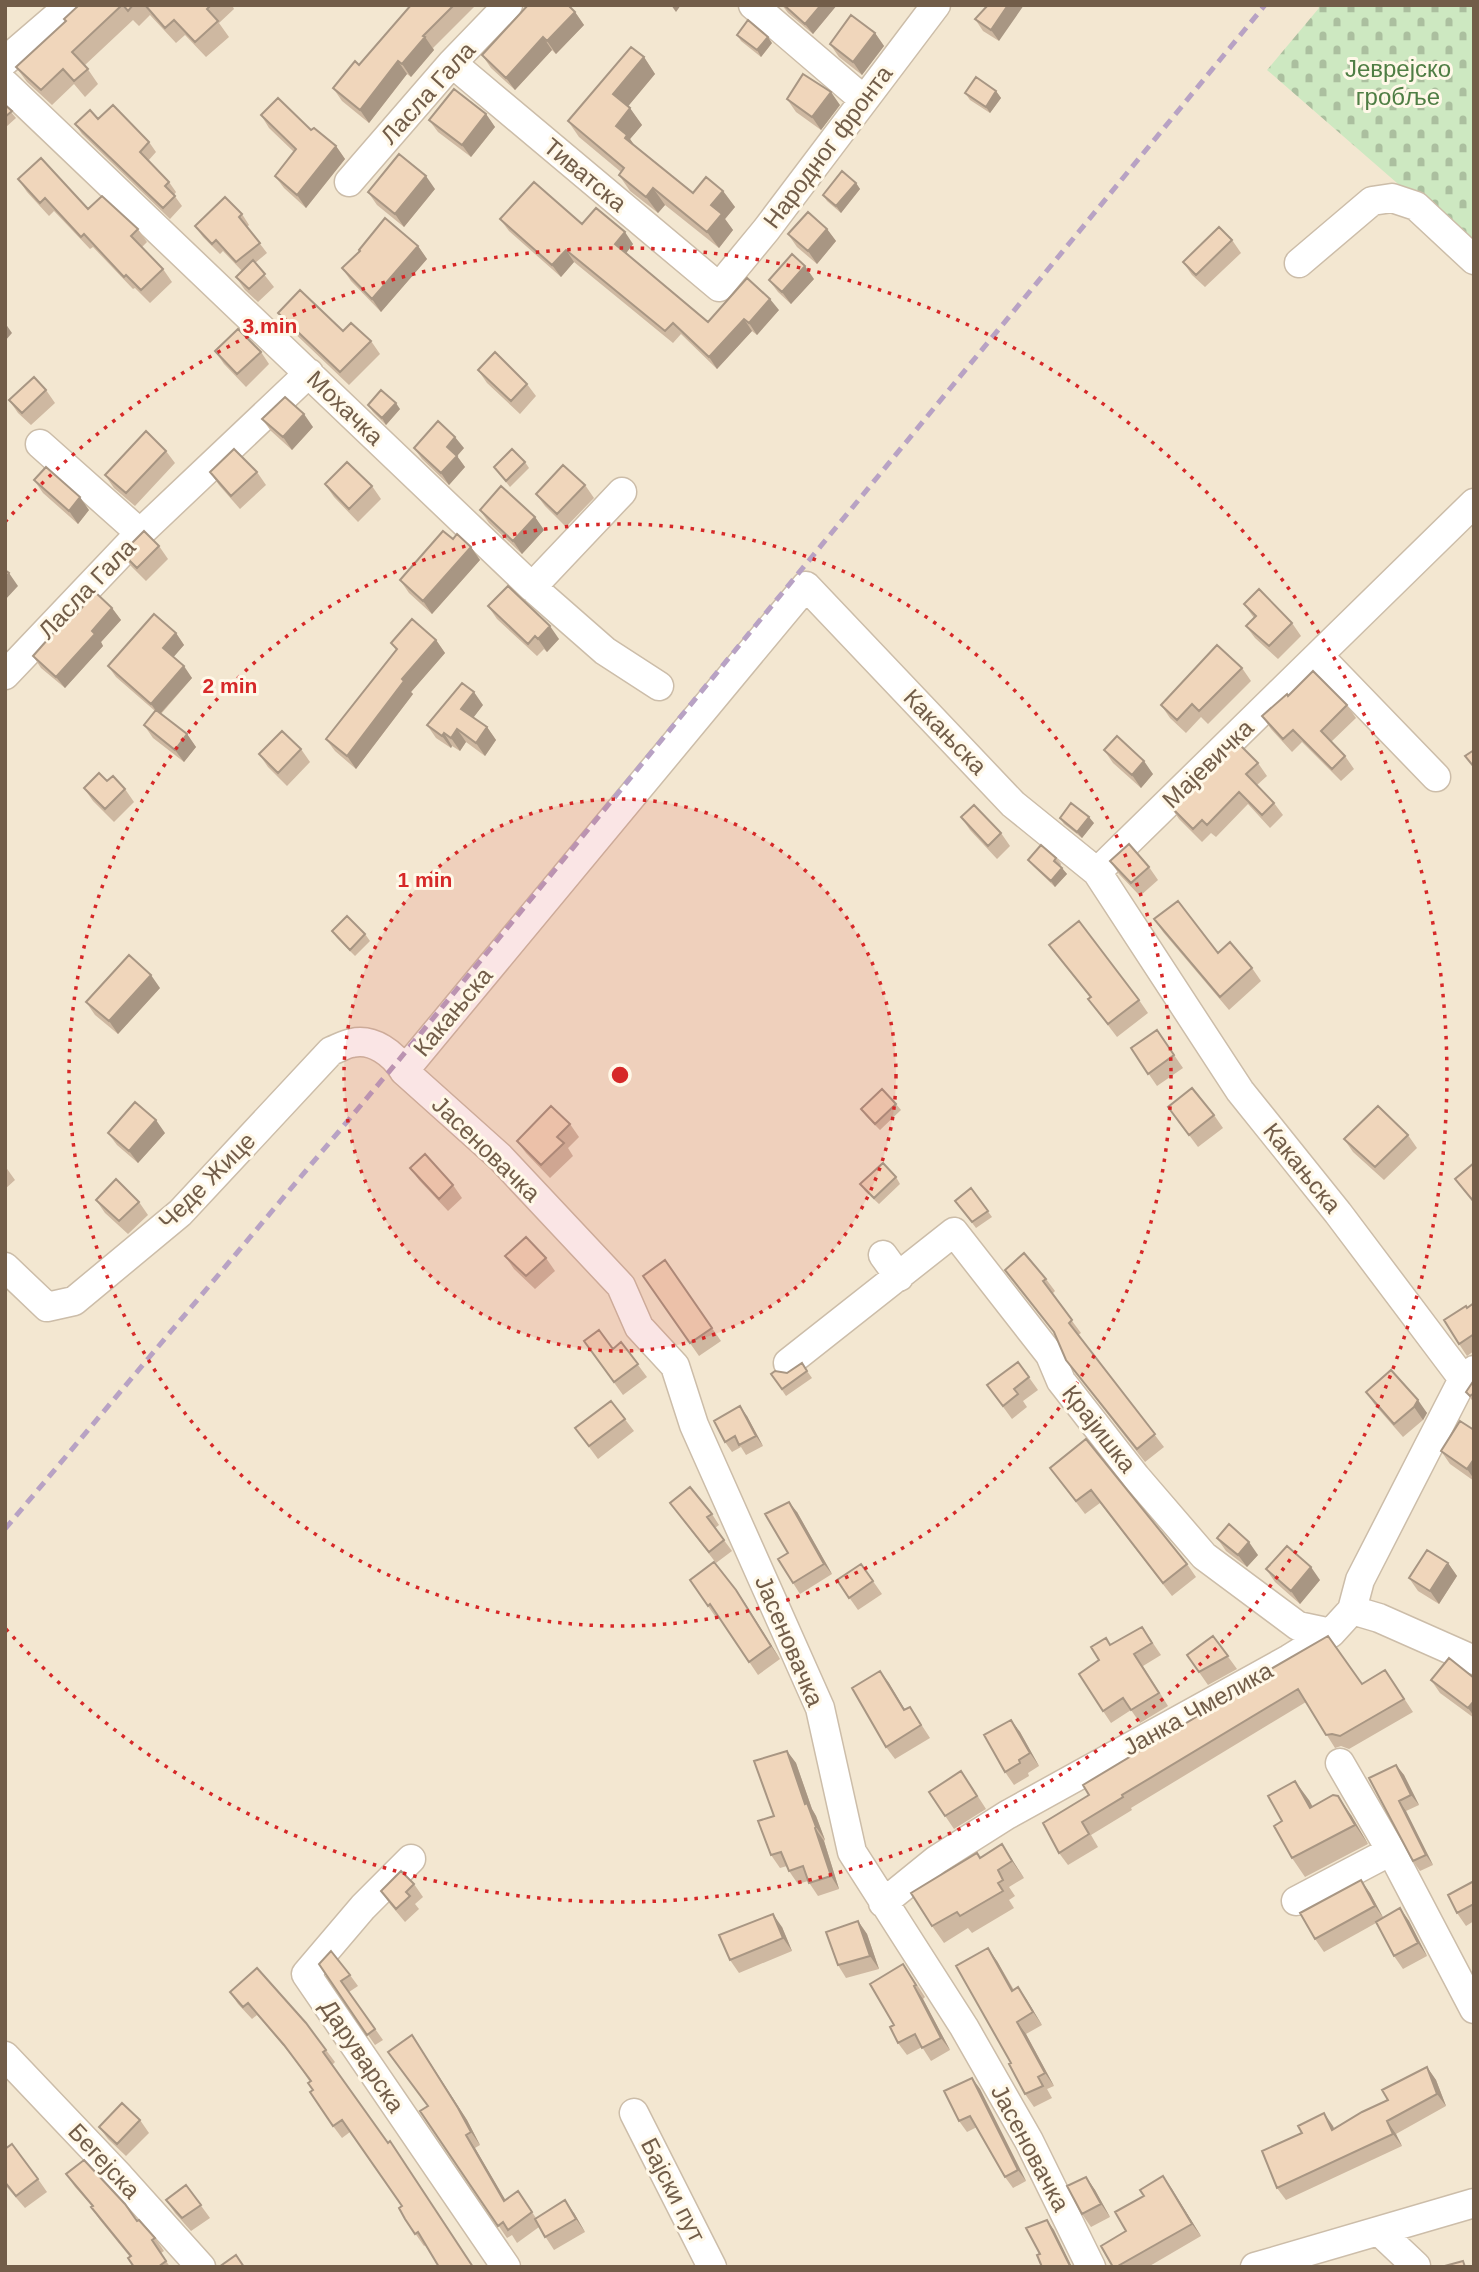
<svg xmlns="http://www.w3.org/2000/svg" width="1479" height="2272" font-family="Arial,sans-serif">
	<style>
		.residential { fill: #f3e7d1 }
		.cemetery { fill: url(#cemetery-stones) }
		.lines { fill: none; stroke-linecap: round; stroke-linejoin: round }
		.minor-casing { stroke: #ccbda9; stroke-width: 31 }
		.minor { stroke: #fff; stroke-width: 28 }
		.rail { stroke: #b8a2c4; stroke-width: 5; stroke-dasharray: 10 7; stroke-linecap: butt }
		.wall { fill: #ceb8a1 }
		.shaded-wall { fill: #a89683 }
		.building { fill: #f0d6bb; stroke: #a89683; stroke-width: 2 }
		.ring { fill: none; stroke: #d62828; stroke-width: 3.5; stroke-dasharray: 3.5 7 }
		.labels { text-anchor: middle; stroke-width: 6; stroke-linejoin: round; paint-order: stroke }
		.park-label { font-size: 24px; fill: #4f7e44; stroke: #fff8e8 }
		.street-label { font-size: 24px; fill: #725d49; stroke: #fff8e8 }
		.centre { fill: #d62828; stroke: #fff8e8; stroke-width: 3.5 }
		.ring-label { font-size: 21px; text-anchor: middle; font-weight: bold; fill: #d62828; stroke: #fff8e8; stroke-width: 6; stroke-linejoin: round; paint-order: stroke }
	</style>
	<defs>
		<pattern id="cemetery-stones" width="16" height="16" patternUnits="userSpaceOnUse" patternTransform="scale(1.75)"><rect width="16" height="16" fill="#cde8c1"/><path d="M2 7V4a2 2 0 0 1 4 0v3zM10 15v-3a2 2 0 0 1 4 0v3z" fill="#abbf9f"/></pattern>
	</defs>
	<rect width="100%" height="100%" fill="#fcf5e2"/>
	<!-- residential -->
	<path class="residential" d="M 5,5 L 1474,5 L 1474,2267 L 5,2267 Z"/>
	<!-- cemetery -->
	<path class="cemetery" d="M 1317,5 L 1474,5 L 1474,250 L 1267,70 L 1319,8 Z"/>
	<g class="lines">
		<defs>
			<path id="minor" d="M 753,5 L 864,100
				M 5,61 L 70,5
				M 452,63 L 719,287 L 766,230 L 936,5
				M 5,84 L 532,587 L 605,651 L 659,686
				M 349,182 L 452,63 L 508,5
				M 1299,263 L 1372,201 L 1392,198 L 1416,206 L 1474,260
				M 40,444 L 140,533
				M 532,587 L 622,492
				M 1319,656 L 1436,777
				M 5,675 L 140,533 L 309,373
				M 1097,872 L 1474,503
				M 404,1071 L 806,586 L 1013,804 L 1097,872 L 1240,1091 L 1338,1213 L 1463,1379
				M 883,1255 L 899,1277
				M 5,1267 L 47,1307 L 74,1301 L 180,1213 L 331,1051 C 337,1049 345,1044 352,1043 C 373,1038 394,1054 404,1071 L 500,1157 L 621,1286 L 639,1327 L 675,1366 L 694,1425 L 820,1708 L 852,1852 L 964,2027 L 1029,2141 L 1091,2267
				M 788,1363 L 954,1232 L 1050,1355 L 1061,1381 L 1136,1477 L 1204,1556 L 1298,1626 L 1331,1633
				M 1352,1610 L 1379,1618 L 1474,1660
				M 1340,1763 L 1391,1851 L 1474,2009
				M 411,1859 L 363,1907 L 306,1974 L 506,2267
				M 1296,1901 L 1391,1851
				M 883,1903 L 936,1860 L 1007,1815 L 1289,1659 L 1331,1633 L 1352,1610 L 1360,1580 L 1463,1379 L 1474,1370
				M 5,2056 L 120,2177 L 201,2267
				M 634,2113 L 712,2267
				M 1379,2231 L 1416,2266
				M 1255,2267 L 1474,2203"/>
		</defs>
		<!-- minor casing -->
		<use href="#minor" class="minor-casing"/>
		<!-- minor -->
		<use href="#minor" class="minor"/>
		<!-- rail -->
		<path class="rail" d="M 5,1529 L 398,1061 L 1265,5"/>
	</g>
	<!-- wall -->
	<path class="wall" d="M 84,5 L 232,5 L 234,9 L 219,23 L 229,37 L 206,57 L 185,35 L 176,43 L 150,15 L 139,26 L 133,20 L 85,65 L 98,84 L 85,97 L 74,84 L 52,105 L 27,82 L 16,67 Z
		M 411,5 L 474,5 L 475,6 L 433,48 L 434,50 L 411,77 L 407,74 L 369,123 L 342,101 L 333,88 L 359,65 Z
		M 782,5 L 837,5 L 813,34 L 788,13 Z
		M 988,5 L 999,41 L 983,31 L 975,19 Z
		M 575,12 L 584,25 L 556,54 L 552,50 L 515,90 L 491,68 L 482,55 Z
		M 875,33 L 884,46 L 862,75 L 839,57 L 830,44 Z
		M 737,35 L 772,43 L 761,57 L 741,41 Z
		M 644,57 L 655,74 L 628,106 L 642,125 L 630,139 L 634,145 L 693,193 L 723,191 L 735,207 L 725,219 L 733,230 L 719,248 L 665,205 L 658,213 L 630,191 L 619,175 L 621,172 L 579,137 L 568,121 Z
		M 996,91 L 1001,98 L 990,113 L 970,100 L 965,93 Z
		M 787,99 L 840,105 L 821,130 L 796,112 Z
		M 5,105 L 16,118 L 6,127 L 5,127 Z
		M 486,114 L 495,127 L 471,157 L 438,132 L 429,120 Z
		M 261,115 L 311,130 L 336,146 L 345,159 L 306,208 L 284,188 L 275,176 L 294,152 L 269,128 Z
		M 98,119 L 149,142 L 156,152 L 148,161 L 169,182 L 176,192 L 174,195 L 182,206 L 170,219 L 82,134 L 75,124 Z
		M 18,179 L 138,229 L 147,242 L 142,247 L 163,269 L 172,282 L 150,303 L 135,288 L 133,289 L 93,247 L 90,249 L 54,211 L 49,216 L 27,192 Z
		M 856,183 L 860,189 L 841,213 L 827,201 L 823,195 Z
		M 435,189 L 404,227 L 377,205 L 368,192 Z
		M 242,214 L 249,225 L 247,227 L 267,253 L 255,263 L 274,287 L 258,302 L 245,290 L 236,277 L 242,271 L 223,251 L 220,254 L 203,237 L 195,226 Z
		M 500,219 L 582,224 L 633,244 L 626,253 L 708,322 L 779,310 L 757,335 L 752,331 L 717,369 L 681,334 L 673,343 L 574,262 L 561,277 L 509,231 Z
		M 827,229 L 836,241 L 817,264 L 797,247 L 788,234 Z
		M 1232,240 L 1241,253 L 1205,287 L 1192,275 L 1183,262 Z
		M 418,246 L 427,259 L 381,312 L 351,281 L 342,268 Z
		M 814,279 L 791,304 L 778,292 L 769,280 Z
		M 278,313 L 343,331 L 371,341 L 380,354 L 349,385 L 287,326 Z
		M 215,351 L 261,352 L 269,364 L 246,387 L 224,364 Z
		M 478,370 L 527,384 L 536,396 L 520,414 L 487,383 Z
		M 46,390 L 55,403 L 31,425 L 18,413 L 9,400 Z
		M 368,405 L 400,409 L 386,425 L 373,412 Z
		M 262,419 L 313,427 L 292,450 L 271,431 Z
		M 414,448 L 464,448 L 457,456 L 465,467 L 449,485 L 422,459 Z
		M 166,451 L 175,463 L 135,506 L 114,488 L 105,475 Z
		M 525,462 L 529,468 L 510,487 L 494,467 Z
		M 210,472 L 257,472 L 266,485 L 240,509 L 219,485 Z
		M 34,480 L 89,510 L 78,524 L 43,493 Z
		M 325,484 L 372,486 L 381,499 L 358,522 L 334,497 Z
		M 585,485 L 594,498 L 566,527 L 545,506 L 536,494 Z
		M 480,510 L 535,517 L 544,530 L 522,554 L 489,523 Z
		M 453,539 L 471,547 L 480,560 L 432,614 L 409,593 L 400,580 Z
		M 159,546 L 168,559 L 146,581 L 131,566 L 122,553 Z
		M 1244,604 L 1292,623 L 1301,636 L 1278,659 L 1255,638 L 1246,626 L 1254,618 Z
		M 488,606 L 559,639 L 547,652 L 544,649 L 537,656 L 497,619 Z
		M 112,608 L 121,620 L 101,642 L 103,646 L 65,688 L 41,668 L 33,656 L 75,616 Z
		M 176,633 L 184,645 L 173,657 L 192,678 L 161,714 L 187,734 L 196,747 L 184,762 L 153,738 L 144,725 L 155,711 L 116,677 L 108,666 Z
		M 436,640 L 445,653 L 411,692 L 413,694 L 356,769 L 335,751 L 326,739 L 396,650 L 391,643 Z
		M 1242,668 L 1251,681 L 1208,724 L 1201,717 L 1186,733 L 1170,718 L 1161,705 Z
		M 1288,696 L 1347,705 L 1356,718 L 1331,742 L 1345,756 L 1354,769 L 1341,781 L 1302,742 L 1292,752 L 1271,729 L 1262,716 Z
		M 483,705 L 473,718 L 487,727 L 496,740 L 485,756 L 466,742 L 460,751 L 452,746 L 451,748 L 436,738 L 427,725 Z
		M 301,749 L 310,762 L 287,786 L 268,767 L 259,754 Z
		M 1104,750 L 1153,774 L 1141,788 L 1113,763 Z
		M 1258,763 L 1267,776 L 1257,785 L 1274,803 L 1283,815 L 1270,828 L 1248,804 L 1216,837 L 1211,833 L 1202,842 L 1179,819 L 1170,806 Z
		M 84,788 L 125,789 L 134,802 L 114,822 L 93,801 Z
		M 961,817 L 1001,833 L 1010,846 L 997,859 L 970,830 Z
		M 1060,818 L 1094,823 L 1082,838 L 1064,824 Z
		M 1056,858 L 1061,864 L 1060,866 L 1067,874 L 1055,887 L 1033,866 L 1028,860 Z
		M 1110,861 L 1149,867 L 1158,880 L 1140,896 L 1119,874 Z
		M 1154,919 L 1218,953 L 1252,968 L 1261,981 L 1229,1010 L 1163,932 Z
		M 332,931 L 365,934 L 370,941 L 355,956 L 337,938 Z
		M 1049,945 L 1139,1000 L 1148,1013 L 1117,1037 L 1088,999 L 1090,997 Z
		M 160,988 L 118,1034 L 95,1015 L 86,1002 Z
		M 1157,1030 L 1183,1068 L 1157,1086 L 1131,1048 Z
		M 896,1104 L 901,1110 L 880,1130 L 866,1116 L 861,1109 Z
		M 1168,1107 L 1214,1115 L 1223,1128 L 1198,1147 Z
		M 570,1124 L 579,1137 L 568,1148 L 573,1156 L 550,1178 L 526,1153 L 517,1141 Z
		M 108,1133 L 165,1133 L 138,1163 L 117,1145 Z
		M 1408,1135 L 1417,1148 L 1384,1180 L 1353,1152 L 1344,1139 Z
		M 5,1166 L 15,1180 L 5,1189 Z
		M 410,1168 L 453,1185 L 462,1198 L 448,1211 L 419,1180 Z
		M 896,1177 L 900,1184 L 879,1204 L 865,1191 L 860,1184 Z
		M 971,1188 L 992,1217 L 976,1228 L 960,1207 Z
		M 96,1200 L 139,1202 L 148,1215 L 128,1234 L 105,1213 Z
		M 505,1256 L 546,1258 L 555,1271 L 535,1289 L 514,1269 Z
		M 665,1260 L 721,1341 L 699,1356 L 643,1276 Z
		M 1005,1270 L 1046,1279 L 1055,1291 L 1052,1294 L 1081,1333 L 1078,1335 L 1164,1447 L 1145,1462 L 1075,1372 L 1066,1360 L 1056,1335 Z
		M 1474,1303 L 1474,1351 L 1467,1356 L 1459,1344 L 1467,1308 Z
		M 584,1341 L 613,1349 L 621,1342 L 647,1377 L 623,1395 Z
		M 1018,1362 L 1038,1390 L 1023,1401 L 1027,1407 L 1012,1419 L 987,1385 Z
		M 1391,1370 L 1427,1413 L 1423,1420 L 1403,1437 L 1375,1405 L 1366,1392 Z
		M 807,1371 L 812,1378 L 786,1396 L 771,1374 Z
		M 1474,1380 L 1474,1403 L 1466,1392 Z
		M 611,1401 L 634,1431 L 598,1459 L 575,1428 Z
		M 747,1416 L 763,1446 L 746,1455 L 741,1447 L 732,1452 L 725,1442 Z
		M 1474,1430 L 1474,1481 L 1450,1464 L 1441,1451 Z
		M 1086,1439 L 1187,1564 L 1196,1577 L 1172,1596 L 1100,1503 L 1085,1514 L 1050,1468 Z
		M 670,1503 L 712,1514 L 719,1525 L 715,1528 L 732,1551 L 716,1563 Z
		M 797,1512 L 832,1574 L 800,1594 L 793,1583 Z
		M 1217,1538 L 1258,1555 L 1247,1567 L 1226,1551 Z
		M 1448,1563 L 1457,1576 L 1439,1604 L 1418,1591 L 1409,1578 Z
		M 861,1564 L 882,1594 L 858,1610 L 837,1580 Z
		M 1266,1569 L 1320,1580 L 1300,1604 L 1275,1582 Z
		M 690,1580 L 736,1590 L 780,1659 L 758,1675 L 719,1617 L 717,1619 Z
		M 1142,1627 L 1161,1655 L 1143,1666 L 1168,1706 L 1140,1723 L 1131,1710 L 1111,1723 L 1103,1711 L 1099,1660 L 1110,1645 Z
		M 1213,1636 L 1237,1669 L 1208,1685 L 1187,1655 Z
		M 1328,1636 L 1362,1684 L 1394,1683 L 1413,1712 L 1349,1749 L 1341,1746 L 1335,1748 L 1306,1702 L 1131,1808 L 1132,1810 L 1091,1835 L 1098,1847 L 1068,1865 L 1059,1853 L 1089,1795 Z
		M 880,1671 L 905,1710 L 910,1707 L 930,1738 L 895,1759 L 886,1747 Z
		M 1474,1678 L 1474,1718 L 1440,1693 L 1431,1680 Z
		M 1011,1720 L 1020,1732 L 1039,1766 L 1028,1773 L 1029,1776 L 1014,1785 L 1005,1772 Z
		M 787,1751 L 796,1763 L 812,1809 L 816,1816 L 825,1840 L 824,1841 L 839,1889 L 818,1896 L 808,1881 L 798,1884 L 789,1871 L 787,1866 L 780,1868 L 771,1855 L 774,1816 Z
		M 1396,1765 L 1404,1775 L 1419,1805 L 1406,1811 L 1433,1865 L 1420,1871 L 1413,1861 L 1369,1778 Z
		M 970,1784 L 986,1809 L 954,1829 L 929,1792 Z
		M 1309,1800 L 1312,1807 L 1351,1815 L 1368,1844 L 1305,1877 L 1292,1858 L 1282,1821 Z
		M 980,1858 L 1013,1861 L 1024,1878 L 1009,1887 L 1015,1896 L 1009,1900 L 1014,1908 L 972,1933 L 968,1928 L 944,1943 L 932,1926 Z
		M 1474,1881 L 1474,1921 L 1466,1926 L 1457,1913 Z
		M 414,1884 L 423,1897 L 415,1904 L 419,1909 L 405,1922 L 390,1904 L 381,1891 Z
		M 1370,1893 L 1383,1918 L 1400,1908 L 1409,1921 L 1427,1956 L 1403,1969 L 1394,1956 L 1376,1923 L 1324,1952 L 1315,1939 Z
		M 858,1921 L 867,1934 L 879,1969 L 846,1978 L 838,1965 Z
		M 782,1927 L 792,1951 L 739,1973 L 730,1960 Z
		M 997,1961 L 1014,1990 L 1018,1987 L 1042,2025 L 1026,2034 L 1054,2086 L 1047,2089 L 1052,2098 L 1034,2107 L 1025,2094 L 1011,2063 Z
		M 319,1964 L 350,1975 L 358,1986 L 349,1992 L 383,2040 L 375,2045 Z
		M 912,1977 L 925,1997 L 923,1999 L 950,2050 L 931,2061 L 922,2047 L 907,2055 L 898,2043 L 894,2025 Z
		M 230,1992 L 326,2050 L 335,2062 L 332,2065 L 426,2245 L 424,2246 L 405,2219 L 402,2206 L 350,2132 L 342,2138 L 333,2126 L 313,2090 L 310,2082 L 293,2057 L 257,2015 L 252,2019 L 238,2004 Z
		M 412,2035 L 467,2120 L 480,2145 L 475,2148 L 505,2200 L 518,2191 L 536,2218 L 574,2213 L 585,2232 L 554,2250 L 539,2227 L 517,2243 L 512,2235 L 507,2238 L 420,2111 L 428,2106 Z
		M 1427,2067 L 1436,2080 L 1446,2106 L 1396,2134 L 1402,2146 L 1286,2200 L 1277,2188 L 1302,2133 L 1334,2129 L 1388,2100 Z
		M 972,2078 L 980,2089 L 1026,2181 L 1013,2188 L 1005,2177 L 977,2127 L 967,2132 L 959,2121 Z
		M 140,2120 L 149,2133 L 126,2156 L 108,2139 L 99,2127 Z
		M 5,2149 L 38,2179 L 47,2192 L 25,2208 L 5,2185 Z
		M 66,2174 L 137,2221 L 155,2238 L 164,2251 L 161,2253 L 170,2267 L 134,2267 L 130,2257 L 100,2220 L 91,2207 L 92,2206 L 75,2187 Z
		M 1163,2176 L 1201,2236 L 1148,2267 L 1113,2267 L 1126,2231 L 1144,2196 Z
		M 1086,2177 L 1095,2190 L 1110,2217 L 1091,2227 L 1082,2214 Z
		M 186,2185 L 210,2218 L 191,2231 L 175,2213 L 166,2200 Z"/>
	<!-- shaded-wall -->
	<path class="shaded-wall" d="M 671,5 L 681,5 L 676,12 Z
		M 821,5 L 837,5 L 813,34 L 805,24 Z
		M 1008,5 L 1024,5 L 999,41 L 991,30 Z
		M 575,12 L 584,25 L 556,54 L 547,41 Z
		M 875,33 L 884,46 L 862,75 L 853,62 Z
		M 425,37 L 434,50 L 411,77 L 402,64 Z
		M 543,37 L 552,50 L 515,90 L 506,78 Z
		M 768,37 L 772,43 L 761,57 L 757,50 Z
		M 644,57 L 655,74 L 625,110 L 613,94 Z
		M 398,61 L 407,74 L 369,123 L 360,110 Z
		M 996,91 L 1001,98 L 990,113 L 986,107 Z
		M 831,92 L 840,105 L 821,130 L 812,117 Z
		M 630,108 L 642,125 L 630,139 L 639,152 L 636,154 L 616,126 Z
		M 486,114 L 495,127 L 471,157 L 462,145 Z
		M 336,146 L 345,159 L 306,208 L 297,195 Z
		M 426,176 L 435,189 L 404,227 L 395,214 Z
		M 856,183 L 860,189 L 841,213 L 836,206 Z
		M 653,188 L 665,205 L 658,213 L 646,197 Z
		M 723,191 L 735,207 L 725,219 L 733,230 L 719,248 L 707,232 L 711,205 Z
		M 827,229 L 836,241 L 817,264 L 808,251 Z
		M 625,232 L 633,244 L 624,256 L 615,244 Z
		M 418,246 L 427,259 L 381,312 L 372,299 Z
		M 566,250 L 574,262 L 561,277 L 552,265 Z
		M 805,266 L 814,279 L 791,304 L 782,292 Z
		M 770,299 L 779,310 L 757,335 L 749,323 Z
		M 744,319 L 752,331 L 717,369 L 709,357 Z
		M 5,323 L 12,333 L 5,341 Z
		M 396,403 L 400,409 L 386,425 L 382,418 Z
		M 304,414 L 313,427 L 292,450 L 283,437 Z
		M 455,437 L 464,448 L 457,456 L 465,467 L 449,485 L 441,473 L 447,447 Z
		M 80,497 L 89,510 L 78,524 L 69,511 Z
		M 535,517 L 544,530 L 522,554 L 513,541 Z
		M 471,547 L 480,560 L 432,614 L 423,601 Z
		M 9,573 L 18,586 L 5,600 L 5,578 Z
		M 112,608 L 121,620 L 101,642 L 103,646 L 65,688 L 56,677 L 92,631 Z
		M 550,626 L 559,639 L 547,652 L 538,639 Z
		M 176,633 L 184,645 L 171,660 L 163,648 Z
		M 436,640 L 445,653 L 411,692 L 413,694 L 356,769 L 347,756 L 402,679 Z
		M 184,666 L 192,678 L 159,715 L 151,704 Z
		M 474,692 L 483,705 L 470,722 L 461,709 Z
		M 487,727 L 496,740 L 485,756 L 476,743 Z
		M 457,729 L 466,742 L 460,751 L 451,738 Z
		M 444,733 L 452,746 L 451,748 L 442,736 Z
		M 187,734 L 196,747 L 184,762 L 175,750 Z
		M 1144,761 L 1153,774 L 1141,788 L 1132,775 Z
		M 1089,817 L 1094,823 L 1082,838 L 1077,832 Z
		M 1062,868 L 1067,874 L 1055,887 L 1051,881 Z
		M 151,975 L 160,988 L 118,1034 L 109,1021 Z
		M 156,1120 L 165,1133 L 138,1163 L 129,1151 Z
		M 1418,1400 L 1427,1413 L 1423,1420 L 1414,1407 Z
		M 740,1406 L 747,1416 L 763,1446 L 756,1436 Z
		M 1474,1459 L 1474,1479 L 1467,1469 Z
		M 789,1502 L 797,1512 L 832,1574 L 824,1564 Z
		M 1249,1542 L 1258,1555 L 1247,1567 L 1238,1555 Z
		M 1448,1563 L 1457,1576 L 1439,1604 L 1430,1591 Z
		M 1311,1567 L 1320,1580 L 1300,1604 L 1291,1591 Z
		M 736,1590 L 745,1603 L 780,1659 L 771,1646 Z
		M 880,1671 L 889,1683 L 913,1723 L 904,1710 Z
		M 1474,1701 L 1474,1716 L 1468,1708 Z
		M 1011,1720 L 1020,1732 L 1039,1766 L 1030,1753 Z
		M 787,1751 L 796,1763 L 812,1809 L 816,1816 L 825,1840 L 816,1827 L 805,1804 Z
		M 1396,1765 L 1404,1775 L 1419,1805 L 1411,1795 Z
		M 1295,1781 L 1309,1800 L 1324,1827 L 1310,1808 Z
		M 1338,1796 L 1351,1815 L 1368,1844 L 1355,1825 Z
		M 1399,1801 L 1406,1811 L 1433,1865 L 1426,1855 Z
		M 815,1828 L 824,1841 L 839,1889 L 831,1876 Z
		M 1002,1844 L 1024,1878 L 1012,1861 Z
		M 1361,1880 L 1370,1893 L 1384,1919 L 1375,1906 Z
		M 1400,1908 L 1409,1921 L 1427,1956 L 1418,1943 Z
		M 773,1914 L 782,1927 L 792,1951 L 783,1938 Z
		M 858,1921 L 867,1934 L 879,1969 L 870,1956 Z
		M 988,1948 L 997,1961 L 1021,2004 L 1012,1991 Z
		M 914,1986 L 923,1999 L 950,2050 L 941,2038 Z
		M 1018,1987 L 1027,2000 L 1042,2025 L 1033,2012 Z
		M 1017,2022 L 1026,2034 L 1054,2086 L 1045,2073 Z
		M 412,2035 L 467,2120 L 480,2145 L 471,2132 Z
		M 1427,2067 L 1436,2080 L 1446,2106 L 1437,2094 Z
		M 972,2078 L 980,2089 L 1026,2181 L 1018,2170 Z
		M 1324,2113 L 1333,2126 L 1341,2143 L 1332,2130 Z
		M 1387,2121 L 1396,2134 L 1402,2146 L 1393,2134 Z
		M 466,2135 L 475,2148 L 513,2213 L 504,2201 Z
		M 1163,2176 L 1172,2189 L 1201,2236 L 1192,2224 Z
		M 1086,2177 L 1095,2190 L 1110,2217 L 1101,2204 Z
		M 565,2200 L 574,2213 L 585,2232 L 576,2219 Z
		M 1047,2220 L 1054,2230 L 1072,2267 L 1071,2267 L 1069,2264 Z"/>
	<!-- building -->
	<path class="building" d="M 79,5 L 83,6 L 84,5 L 122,5 L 72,52 L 88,69 L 74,81 L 63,69 L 41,90 L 16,67 L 66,21 L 64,19 Z
		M 123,5 L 133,5 L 128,11 Z
		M 145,5 L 211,5 L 207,9 L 218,21 L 195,42 L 174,20 L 165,28 Z
		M 411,5 L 454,5 L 423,36 L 425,37 L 402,64 L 398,61 L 360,110 L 333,88 L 355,61 L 359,65 Z
		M 528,5 L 568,5 L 575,12 L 547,41 L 543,37 L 506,78 L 482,55 Z
		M 784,5 L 821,5 L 805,24 Z
		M 988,5 L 1008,5 L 991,30 L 975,19 Z
		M 851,15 L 875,33 L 853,62 L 830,44 Z
		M 748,20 L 768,37 L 757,50 L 737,35 Z
		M 631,47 L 644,57 L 613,94 L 630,108 L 616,126 L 627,135 L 625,138 L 693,193 L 706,177 L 723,191 L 711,205 L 722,214 L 707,232 L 653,188 L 646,197 L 619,175 L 624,168 L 568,121 Z
		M 803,74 L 831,92 L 812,117 L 787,99 Z
		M 976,77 L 996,91 L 986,107 L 965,93 Z
		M 454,89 L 486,114 L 462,145 L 429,120 Z
		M 278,98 L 311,130 L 314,128 L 336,146 L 297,195 L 275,176 L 296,149 L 261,115 Z
		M 5,105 L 12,111 L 5,117 Z
		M 113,105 L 149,142 L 140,152 L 169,182 L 165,186 L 175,196 L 163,208 L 75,124 L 90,110 L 98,119 Z
		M 399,154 L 426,176 L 395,214 L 368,192 Z
		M 41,158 L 88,209 L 102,196 L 138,229 L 131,236 L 163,269 L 141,290 L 126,275 L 124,277 L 84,234 L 81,237 L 45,198 L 40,203 L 18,179 Z
		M 842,171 L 856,183 L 836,206 L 823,195 Z
		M 534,182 L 582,224 L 596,208 L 625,232 L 615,244 L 708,322 L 747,278 L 770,299 L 749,323 L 744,319 L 709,357 L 673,323 L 665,331 L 566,250 L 552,265 L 500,219 Z
		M 225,197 L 242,214 L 239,217 L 260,243 L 236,262 L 216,240 L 212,244 L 195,226 Z
		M 808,212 L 827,229 L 808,251 L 788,234 Z
		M 385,218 L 418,246 L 372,299 L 342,268 L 360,251 L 359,250 Z
		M 1219,227 L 1232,240 L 1196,275 L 1183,262 Z
		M 792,254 L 805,266 L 782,292 L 769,280 Z
		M 253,260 L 265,274 L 249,289 L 236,277 Z
		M 300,290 L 343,331 L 351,323 L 371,341 L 340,372 L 278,313 Z
		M 238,329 L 261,352 L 237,374 L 215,351 Z
		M 495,352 L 527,384 L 511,401 L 478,370 Z
		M 34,377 L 46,390 L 22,413 L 9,400 Z
		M 381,390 L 396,403 L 382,418 L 368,405 Z
		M 285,397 L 304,414 L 283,437 L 262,419 Z
		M 438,421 L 455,437 L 447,447 L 457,456 L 441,473 L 414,448 Z
		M 146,431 L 166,451 L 126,493 L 105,475 Z
		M 234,449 L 257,472 L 231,496 L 210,472 Z
		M 512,449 L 525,462 L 506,481 L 494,467 Z
		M 347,462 L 372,486 L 349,509 L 325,484 Z
		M 563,465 L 585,485 L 557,514 L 536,494 Z
		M 46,467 L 80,497 L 69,511 L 34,480 Z
		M 501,486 L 535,517 L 513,541 L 480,510 Z
		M 144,531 L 159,546 L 137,568 L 122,553 Z
		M 443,531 L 453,539 L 457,534 L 471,547 L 423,601 L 400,580 Z
		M 5,570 L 9,573 L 5,578 Z
		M 508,586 L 550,626 L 538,639 L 535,636 L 528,644 L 488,606 Z
		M 1259,589 L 1292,623 L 1269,646 L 1246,626 L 1256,616 L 1244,604 Z
		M 95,592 L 112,608 L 92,631 L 95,634 L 56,677 L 33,656 L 71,613 L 75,616 Z
		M 154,614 L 176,633 L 163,648 L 184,666 L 151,704 L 108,666 Z
		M 412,619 L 436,640 L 402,679 L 404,681 L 347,756 L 326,739 L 397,649 L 391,643 Z
		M 1217,645 L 1242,668 L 1199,711 L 1192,704 L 1177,720 L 1161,705 Z
		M 1313,671 L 1347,705 L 1321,731 L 1345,756 L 1332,769 L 1293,730 L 1283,739 L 1262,716 L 1287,694 L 1288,696 Z
		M 462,683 L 474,692 L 461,709 L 487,727 L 476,743 L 457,729 L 451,738 L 444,733 L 442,736 L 427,725 Z
		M 156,710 L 187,734 L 175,750 L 144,725 Z
		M 282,731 L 301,749 L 278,773 L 259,754 Z
		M 1117,736 L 1144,761 L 1132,775 L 1104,750 Z
		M 1234,739 L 1258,763 L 1246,774 L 1274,803 L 1262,815 L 1239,792 L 1207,825 L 1202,820 L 1193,829 L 1170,806 L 1211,766 L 1209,764 Z
		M 1474,750 L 1474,767 L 1465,756 Z
		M 99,773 L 107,781 L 113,776 L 125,789 L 105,809 L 84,788 Z
		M 1071,803 L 1089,817 L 1077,832 L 1060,818 Z
		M 974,805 L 1001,833 L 988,846 L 961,817 Z
		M 1129,844 L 1149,867 L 1131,883 L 1110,861 Z
		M 1041,845 L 1056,858 L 1054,861 L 1062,868 L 1051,881 L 1028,860 Z
		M 1178,901 L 1218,953 L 1230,942 L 1252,968 L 1220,997 L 1154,919 Z
		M 347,916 L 365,934 L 350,950 L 332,931 Z
		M 1079,921 L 1139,1000 L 1108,1024 L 1088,999 L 1091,997 L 1049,945 Z
		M 129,955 L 151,975 L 109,1021 L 86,1002 Z
		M 1157,1030 L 1174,1055 L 1148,1074 L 1131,1048 Z
		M 1192,1088 L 1214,1115 L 1189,1135 L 1168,1107 Z
		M 882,1089 L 896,1104 L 875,1124 L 861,1109 Z
		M 135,1102 L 156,1120 L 129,1151 L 108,1133 Z
		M 551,1106 L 570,1124 L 557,1137 L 564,1143 L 541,1165 L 517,1141 Z
		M 1378,1106 L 1408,1135 L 1375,1167 L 1344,1139 Z
		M 425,1154 L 453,1185 L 439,1199 L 410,1168 Z
		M 883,1163 L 896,1177 L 874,1198 L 860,1184 Z
		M 1474,1163 L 1474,1202 L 1455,1179 Z
		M 116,1179 L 139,1202 L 119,1221 L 96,1200 Z
		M 971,1188 L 988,1211 L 972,1222 L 955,1201 Z
		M 526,1237 L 546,1258 L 526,1276 L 505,1256 Z
		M 1024,1253 L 1046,1279 L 1043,1281 L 1072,1320 L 1069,1323 L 1155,1434 L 1137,1449 L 1066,1360 L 1054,1332 L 1005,1270 Z
		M 665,1260 L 712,1328 L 690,1343 L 643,1276 Z
		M 1474,1303 L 1474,1334 L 1459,1344 L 1444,1320 L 1466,1306 L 1467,1308 Z
		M 599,1330 L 613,1349 L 621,1342 L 638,1364 L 614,1382 L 584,1341 Z
		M 1018,1362 L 1029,1377 L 1014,1389 L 1018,1394 L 1003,1406 L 987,1385 Z
		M 802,1363 L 807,1371 L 782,1389 L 771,1374 L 775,1371 L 787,1373 Z
		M 1391,1370 L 1418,1400 L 1414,1407 L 1394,1424 L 1366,1392 Z
		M 1474,1380 L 1474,1393 L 1470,1396 L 1466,1392 Z
		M 611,1401 L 625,1419 L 589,1446 L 575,1428 Z
		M 740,1406 L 756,1436 L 739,1445 L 735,1436 L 725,1442 L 714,1421 Z
		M 1460,1421 L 1474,1430 L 1474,1459 L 1467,1469 L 1441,1451 Z
		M 1086,1439 L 1187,1564 L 1163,1583 L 1091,1490 L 1076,1501 L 1050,1468 Z
		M 690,1487 L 712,1514 L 707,1517 L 724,1540 L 709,1552 L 670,1503 Z
		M 789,1502 L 824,1564 L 793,1583 L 778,1559 L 788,1553 L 765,1514 Z
		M 1229,1524 L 1249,1542 L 1238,1555 L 1217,1538 Z
		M 1287,1546 L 1311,1567 L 1291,1591 L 1266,1569 Z
		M 1427,1550 L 1448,1563 L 1430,1591 L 1409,1578 Z
		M 714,1562 L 736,1590 L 771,1646 L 749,1662 L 710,1604 L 708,1606 L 690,1580 Z
		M 861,1564 L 873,1581 L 849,1598 L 837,1580 Z
		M 1142,1627 L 1152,1643 L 1134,1654 L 1159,1693 L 1131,1710 L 1123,1698 L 1103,1711 L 1079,1674 L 1099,1660 L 1091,1647 L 1106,1638 L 1110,1645 Z
		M 1213,1636 L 1228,1656 L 1199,1672 L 1187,1655 Z
		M 1328,1636 L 1362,1684 L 1385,1670 L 1404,1699 L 1340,1736 L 1332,1734 L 1326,1735 L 1298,1689 L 1122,1795 L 1123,1797 L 1082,1822 L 1089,1834 L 1059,1853 L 1043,1823 L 1089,1795 L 1083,1785 L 1196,1717 L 1194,1715 L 1219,1699 Z
		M 1449,1658 L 1474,1678 L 1474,1701 L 1468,1708 L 1431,1680 Z
		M 880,1671 L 904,1710 L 910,1707 L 921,1725 L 886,1747 L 852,1688 Z
		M 1011,1720 L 1030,1753 L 1019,1760 L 1020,1763 L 1005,1772 L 984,1735 Z
		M 787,1751 L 805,1804 L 807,1803 L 816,1827 L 815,1828 L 831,1876 L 809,1883 L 803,1866 L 789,1871 L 781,1852 L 771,1855 L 758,1821 L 774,1816 L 754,1761 Z
		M 1396,1765 L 1411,1795 L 1399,1801 L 1426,1855 L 1413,1861 L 1369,1778 Z
		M 961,1771 L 977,1796 L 945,1816 L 929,1792 Z
		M 1295,1781 L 1310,1808 L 1333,1795 L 1338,1796 L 1355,1825 L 1292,1858 L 1274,1826 L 1282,1821 L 1268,1796 Z
		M 1002,1844 L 1012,1861 L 998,1870 L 1003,1880 L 998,1883 L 1003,1891 L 960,1916 L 957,1912 L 932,1926 L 911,1893 L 977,1853 L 980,1858 Z
		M 401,1871 L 414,1884 L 406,1892 L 410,1896 L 396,1909 L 381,1891 Z
		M 1361,1880 L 1375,1906 L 1315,1939 L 1300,1913 Z
		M 1474,1881 L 1474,1904 L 1457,1913 L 1448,1895 Z
		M 1400,1908 L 1418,1943 L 1394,1956 L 1376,1922 Z
		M 773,1914 L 783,1938 L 730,1960 L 719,1935 Z
		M 858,1921 L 870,1956 L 838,1965 L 826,1932 Z
		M 988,1948 L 1012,1991 L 1018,1987 L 1033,2012 L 1017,2022 L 1045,2073 L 1038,2077 L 1043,2086 L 1025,2094 L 1009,2064 L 1011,2063 L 956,1966 Z
		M 331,1951 L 350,1975 L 341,1981 L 375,2029 L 367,2035 L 319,1964 Z
		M 903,1964 L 916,1985 L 914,1986 L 941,2038 L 922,2048 L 915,2034 L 898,2043 L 890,2027 L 894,2025 L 870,1984 Z
		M 257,1968 L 306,2023 L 326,2050 L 323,2052 L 388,2143 L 390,2141 L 473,2267 L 439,2267 L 418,2232 L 415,2234 L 405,2219 L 399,2208 L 402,2206 L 342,2120 L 333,2126 L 310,2092 L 313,2090 L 308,2083 L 311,2081 L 284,2045 L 248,2003 L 243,2007 L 230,1992 Z
		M 412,2035 L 458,2108 L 471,2132 L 466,2135 L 504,2201 L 518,2191 L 532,2212 L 508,2230 L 503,2222 L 498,2226 L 420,2111 L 428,2106 L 388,2052 Z
		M 1427,2067 L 1437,2094 L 1387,2121 L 1393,2134 L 1277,2188 L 1262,2151 L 1302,2133 L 1298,2126 L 1324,2113 L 1332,2130 L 1362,2112 L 1388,2100 L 1382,2090 Z
		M 972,2078 L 1018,2170 L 1005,2177 L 970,2116 L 959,2121 L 944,2091 Z
		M 122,2103 L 140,2120 L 117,2144 L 99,2127 Z
		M 12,2144 L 38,2179 L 16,2196 L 5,2182 L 5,2149 Z
		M 84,2160 L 125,2204 L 137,2221 L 139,2220 L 155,2238 L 152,2240 L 166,2261 L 158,2267 L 134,2267 L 128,2258 L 131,2256 L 91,2207 L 93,2206 L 66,2174 Z
		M 1163,2176 L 1192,2224 L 1116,2267 L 1113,2267 L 1101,2246 L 1126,2231 L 1115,2212 L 1144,2196 L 1140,2190 Z
		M 1086,2177 L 1101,2204 L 1082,2214 L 1067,2186 Z
		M 186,2185 L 201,2205 L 182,2218 L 166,2200 Z
		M 565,2200 L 576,2219 L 545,2237 L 535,2219 Z
		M 1047,2220 L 1069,2264 L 1071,2267 L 1042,2267 L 1037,2255 L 1040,2254 L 1026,2228 Z
		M 236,2255 L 244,2267 L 219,2267 Z
		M 1463,2261 L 1465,2267 L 1441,2267 Z"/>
	<!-- distance rings -->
	<circle cx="620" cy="1075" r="276" fill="#d62828" fill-opacity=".12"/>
	<g class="ring">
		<circle cx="620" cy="1075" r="276"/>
		<circle cx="620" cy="1075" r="551"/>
		<path d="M5 522A827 827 0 1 1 5 1628"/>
	</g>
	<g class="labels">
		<!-- park labels -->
		<g class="park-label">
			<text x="1398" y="77">Јеврејско<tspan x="1398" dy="28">гробље</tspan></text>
		</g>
		<!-- street labels -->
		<g class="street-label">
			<text transform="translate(428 93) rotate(-48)" y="8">Ласла Гала</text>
			<text transform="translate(828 147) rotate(-53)" y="8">Народног фронта</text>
			<text transform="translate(585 175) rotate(40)" y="8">Тиватска</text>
			<text transform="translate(345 408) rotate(44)" y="8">Мохачка</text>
			<text transform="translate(87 589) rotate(-46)" y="8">Ласла Гала</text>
			<text transform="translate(945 732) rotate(46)" y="8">Какањска</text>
			<text transform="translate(1208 764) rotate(-44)" y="8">Мајевичка</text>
			<text transform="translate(453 1012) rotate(-50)" y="8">Какањска</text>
			<text transform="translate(486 1149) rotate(44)" y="8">Јасеновачка</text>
			<text transform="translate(1302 1168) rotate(51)" y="8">Какањска</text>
			<text transform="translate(207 1181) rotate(-45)" y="8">Чеде Жице</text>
			<text transform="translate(1099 1429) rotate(52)" y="8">Крајишка</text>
			<text transform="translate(789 1641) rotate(67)" y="8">Јасеновачка</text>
			<text transform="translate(1198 1709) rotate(-29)" y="8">Јанка Чмелика</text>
			<text transform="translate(362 2056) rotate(56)" y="8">Даруварска</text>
			<text transform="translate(1030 2148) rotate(62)" y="8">Јасеновачка</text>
			<text transform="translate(104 2161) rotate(47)" y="8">Бегејска</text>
			<text transform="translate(673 2190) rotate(63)" y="8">Бајски пут</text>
		</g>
	</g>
	<circle cx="620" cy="1075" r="10" class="centre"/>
	<g class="ring-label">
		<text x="270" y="333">3 min</text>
		<text x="230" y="693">2 min</text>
		<text x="425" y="887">1 min</text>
	</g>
	<!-- border -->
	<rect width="1479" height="2272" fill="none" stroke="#725d49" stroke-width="14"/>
</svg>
